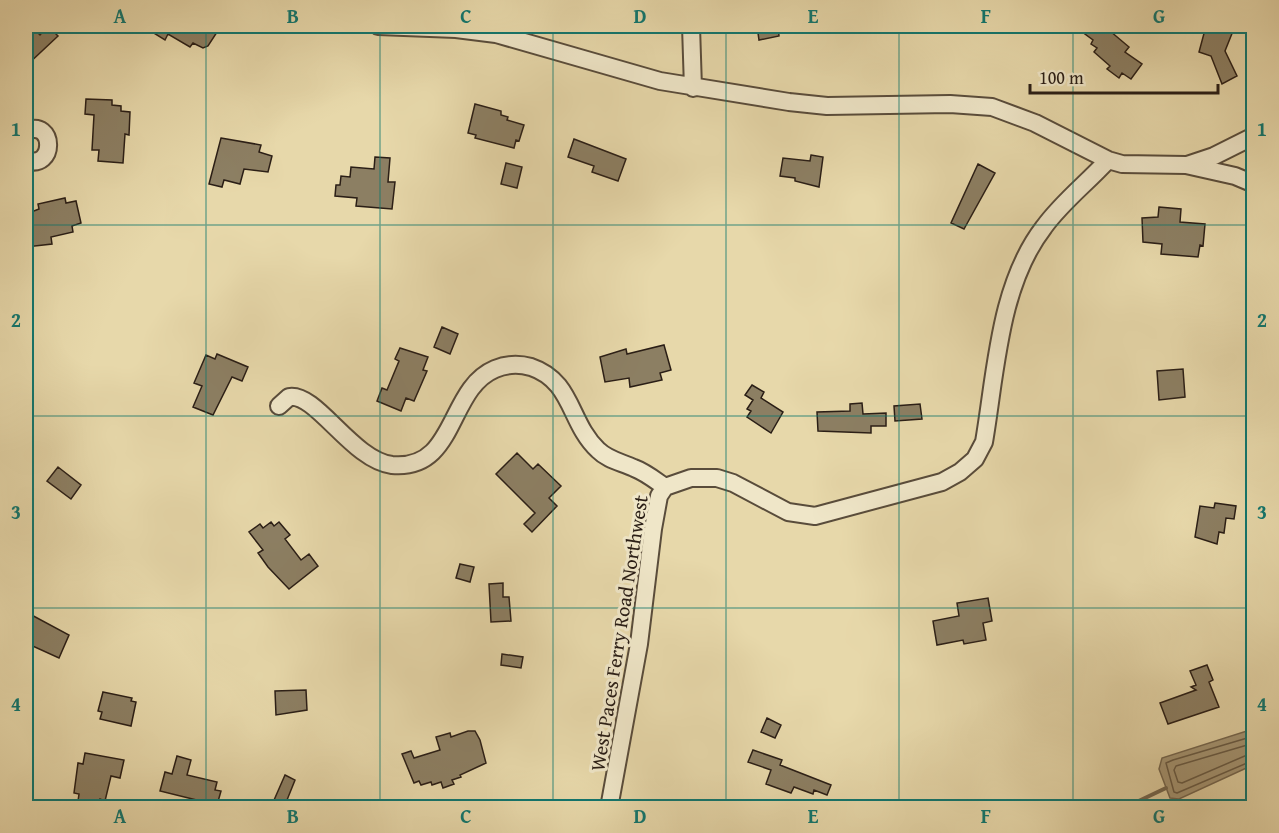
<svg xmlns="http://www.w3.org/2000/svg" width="1279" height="833" font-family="'Gentium Book Plus',serif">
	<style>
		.water { fill: #a79978; stroke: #756851; stroke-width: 1.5 }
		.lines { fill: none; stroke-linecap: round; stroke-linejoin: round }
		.shore { stroke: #685c47; stroke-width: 1.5 }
		.stream { stroke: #756851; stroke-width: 4 }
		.building { fill: #8c7f63; stroke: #2a1e16; stroke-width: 1.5 }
		.minor-casing { stroke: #594c3b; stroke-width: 20 }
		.minor { stroke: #efe6c8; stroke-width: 16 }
		.grid { fill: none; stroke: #0f766e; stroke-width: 1.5; stroke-opacity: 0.55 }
		.labels { text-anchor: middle; stroke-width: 6; stroke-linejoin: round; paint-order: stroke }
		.street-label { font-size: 20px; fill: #2a1e16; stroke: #efe6c8 }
		.neatline { fill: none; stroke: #0f766e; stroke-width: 2 }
		.grid-label { font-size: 20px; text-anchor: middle; font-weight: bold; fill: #0f766e }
	</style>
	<rect width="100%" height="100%" fill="#e7d8aa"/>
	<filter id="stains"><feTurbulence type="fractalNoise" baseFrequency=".00333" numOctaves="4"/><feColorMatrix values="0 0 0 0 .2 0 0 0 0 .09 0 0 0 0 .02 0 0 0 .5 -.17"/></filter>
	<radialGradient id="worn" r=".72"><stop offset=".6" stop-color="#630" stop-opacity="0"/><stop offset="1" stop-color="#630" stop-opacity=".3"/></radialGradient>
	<!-- water -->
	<path class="water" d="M 1253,729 L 1253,765 L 1179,799 L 1170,798 L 1159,769 L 1162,758 Z"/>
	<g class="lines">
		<!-- shore -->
		<path class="shore" d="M 1254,736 L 1173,760 L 1166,763 L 1174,792 L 1177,793 L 1254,760
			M 1254,743 L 1176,766 L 1174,770 L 1178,782 L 1182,783 L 1254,752"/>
		<!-- stream -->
		<path class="stream" d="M 1124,808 L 1166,788"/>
	</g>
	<!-- building -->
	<path class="building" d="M 26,26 L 31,26 L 40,35 L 48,26 L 58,36 L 26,66 Z
		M 154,26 L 213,26 L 219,29 L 208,46 L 203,48 L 193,43 L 190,47 L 168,34 L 165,40 L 152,32 Z
		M 757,26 L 778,26 L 779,36 L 759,40 Z
		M 1074,26 L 1104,26 L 1129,47 L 1125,52 L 1142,64 L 1131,79 L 1122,73 L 1119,78 L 1107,69 L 1110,66 L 1094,52 L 1097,48 L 1091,44 L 1093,40 Z
		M 1206,26 L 1235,26 L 1225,51 L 1237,76 L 1222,84 L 1211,56 L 1199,52 Z
		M 86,99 L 112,100 L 112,105 L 121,106 L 121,111 L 130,112 L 129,135 L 125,134 L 123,163 L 98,161 L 99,150 L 92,150 L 94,115 L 85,114 Z
		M 475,104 L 501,111 L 501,115 L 508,117 L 507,120 L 524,125 L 519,141 L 516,140 L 514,148 L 475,138 L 476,135 L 468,133 Z
		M 221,138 L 261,145 L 259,152 L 272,156 L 268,172 L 244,169 L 240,184 L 224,180 L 222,187 L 209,184 Z
		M 574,139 L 626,159 L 618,181 L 592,172 L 594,166 L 568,157 Z
		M 811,155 L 823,157 L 819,187 L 795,181 L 795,178 L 780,176 L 783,158 L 810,161 Z
		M 375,157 L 390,158 L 388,182 L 395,182 L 392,209 L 356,206 L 357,198 L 335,196 L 336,185 L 340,185 L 341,176 L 350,177 L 351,167 L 374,169 Z
		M 506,163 L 522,167 L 517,188 L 501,184 Z
		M 978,164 L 995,173 L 964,229 L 951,223 Z
		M 65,198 L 66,203 L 76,201 L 81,223 L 72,226 L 73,232 L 51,237 L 52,244 L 26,247 L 26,214 L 39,209 L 38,204 Z
		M 1159,207 L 1181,209 L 1180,222 L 1205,224 L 1203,246 L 1200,245 L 1198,257 L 1161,254 L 1162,244 L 1143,242 L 1142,218 L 1158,217 Z
		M 442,327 L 458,334 L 450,354 L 434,347 Z
		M 664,345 L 671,370 L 660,373 L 662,380 L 630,387 L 629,378 L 605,382 L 600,357 L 626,349 L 627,354 Z
		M 400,348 L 428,357 L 423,370 L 427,371 L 414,401 L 406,398 L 401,411 L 377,401 L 382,388 L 387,390 L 399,361 L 395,359 Z
		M 217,354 L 248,367 L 242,381 L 232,377 L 213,415 L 193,407 L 202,386 L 194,383 L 206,355 L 215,359 Z
		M 1183,369 L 1185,397 L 1159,400 L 1157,371 Z
		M 752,385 L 764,392 L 761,398 L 783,412 L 771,433 L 747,417 L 751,411 L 747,409 L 753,400 L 745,395 Z
		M 862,403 L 863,414 L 886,413 L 886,426 L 871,426 L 871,433 L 818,431 L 817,412 L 850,411 L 850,404 Z
		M 920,404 L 922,419 L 895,421 L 894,406 Z
		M 517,453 L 533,469 L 538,464 L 561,486 L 549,498 L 557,506 L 532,532 L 524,524 L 535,513 L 496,474 Z
		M 58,467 L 81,485 L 71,499 L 47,481 Z
		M 1215,503 L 1236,506 L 1234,519 L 1226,518 L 1224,533 L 1219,532 L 1217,544 L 1195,537 L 1200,506 L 1214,508 Z
		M 271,522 L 274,526 L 279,522 L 290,535 L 285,539 L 301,560 L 309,554 L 318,566 L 289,589 L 268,567 L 258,553 L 263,550 L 249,532 L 260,524 L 263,528 Z
		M 460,564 L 474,567 L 470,582 L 456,578 Z
		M 503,583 L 503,597 L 509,597 L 511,621 L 491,622 L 489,584 Z
		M 988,598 L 992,621 L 983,623 L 986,640 L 964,644 L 963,640 L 937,645 L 933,621 L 959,616 L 957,603 Z
		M 26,612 L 69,635 L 59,658 L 26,643 Z
		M 502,654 L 523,657 L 521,668 L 501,665 Z
		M 1207,665 L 1213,680 L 1209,682 L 1219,707 L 1168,724 L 1160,703 L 1196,690 L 1191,687 L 1196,685 L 1190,671 Z
		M 306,690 L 307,710 L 276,715 L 275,691 Z
		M 103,692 L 132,698 L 131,701 L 136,702 L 131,726 L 100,719 L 102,712 L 98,711 Z
		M 767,718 L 781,725 L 775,738 L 761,732 Z
		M 468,731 L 475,731 L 480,740 L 486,763 L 460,775 L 461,777 L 452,780 L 454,784 L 443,788 L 441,782 L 432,785 L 431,782 L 421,785 L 419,781 L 414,783 L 402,754 L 411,751 L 414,758 L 440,750 L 436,737 L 450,733 L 451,737 Z
		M 753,750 L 782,760 L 780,765 L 831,785 L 827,795 L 814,790 L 813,794 L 794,787 L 791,793 L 766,784 L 771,770 L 748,762 Z
		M 85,753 L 124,760 L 120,778 L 111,776 L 105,801 L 100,799 L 98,806 L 78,801 L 79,794 L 74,793 L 78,763 L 83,764 Z
		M 177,756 L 191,760 L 187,775 L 217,782 L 215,790 L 221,791 L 217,805 L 160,791 L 165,772 L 172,774 Z
		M 285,775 L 295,780 L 287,800 L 305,807 L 271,807 Z"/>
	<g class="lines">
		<defs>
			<path id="minor" d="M 378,26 L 456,29 L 496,34 L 660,81 L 789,102 L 827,106 L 950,104 L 992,107 L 1035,123 L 1108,160 L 1122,164 L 1186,165 L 1235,176 L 1254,184
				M 691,26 L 693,88
				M 26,131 C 55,118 56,171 26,160
				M 1187,165 L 1214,156 L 1254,136
				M 279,406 L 289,397 C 316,392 352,460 392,465 C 457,471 447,389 495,369 C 507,364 520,364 531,367 C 573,381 569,423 598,450 C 608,460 621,462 634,468 C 645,472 655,480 665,487
				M 609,808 L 639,644 L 653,529 L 659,496 L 665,487 L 691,478 L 717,478 L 733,483 L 788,512 L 815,516 L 942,482 L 960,472 L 975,459 L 984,442 C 996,372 999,285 1044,227 C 1062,202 1087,183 1108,160"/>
		</defs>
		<!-- minor casing -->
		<use href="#minor" class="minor-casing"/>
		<!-- minor -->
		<use href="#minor" class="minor"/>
	</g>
	<!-- grid -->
	<path class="grid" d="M 206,26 L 206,808M 380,26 L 380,808M 553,26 L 553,808M 726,26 L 726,808M 899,26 L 899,808M 1073,26 L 1073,808M 26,225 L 1254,225M 26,416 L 1254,416M 26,608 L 1254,608"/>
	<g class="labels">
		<!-- street labels -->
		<g class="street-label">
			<text transform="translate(619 633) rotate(-81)" y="7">West Paces Ferry Road Northwest</text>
		</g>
	</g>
	<!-- margin -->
	<rect width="1279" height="833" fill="none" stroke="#e7d8aa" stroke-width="66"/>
	<!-- scale -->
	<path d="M1030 84v9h188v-9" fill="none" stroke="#2a1e16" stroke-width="3"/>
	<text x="1039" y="84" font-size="18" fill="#2a1e16" stroke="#efe6c8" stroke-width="4.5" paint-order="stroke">100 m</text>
	<rect x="33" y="33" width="1213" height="767" class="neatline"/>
	<g class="grid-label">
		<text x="120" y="23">A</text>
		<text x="293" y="23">B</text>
		<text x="466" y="23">C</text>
		<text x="640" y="23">D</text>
		<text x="813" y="23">E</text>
		<text x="986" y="23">F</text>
		<text x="1159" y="23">G</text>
		<text x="16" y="136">1</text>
		<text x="1262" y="136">1</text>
		<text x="16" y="327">2</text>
		<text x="1262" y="327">2</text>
		<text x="16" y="519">3</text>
		<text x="1262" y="519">3</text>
		<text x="16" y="711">4</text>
		<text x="1262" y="711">4</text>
		<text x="120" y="823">A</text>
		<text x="293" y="823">B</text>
		<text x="466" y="823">C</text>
		<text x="640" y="823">D</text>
		<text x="813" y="823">E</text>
		<text x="986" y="823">F</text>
		<text x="1159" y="823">G</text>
	</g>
	<rect width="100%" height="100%" filter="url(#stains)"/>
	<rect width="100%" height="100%" fill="url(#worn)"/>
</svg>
